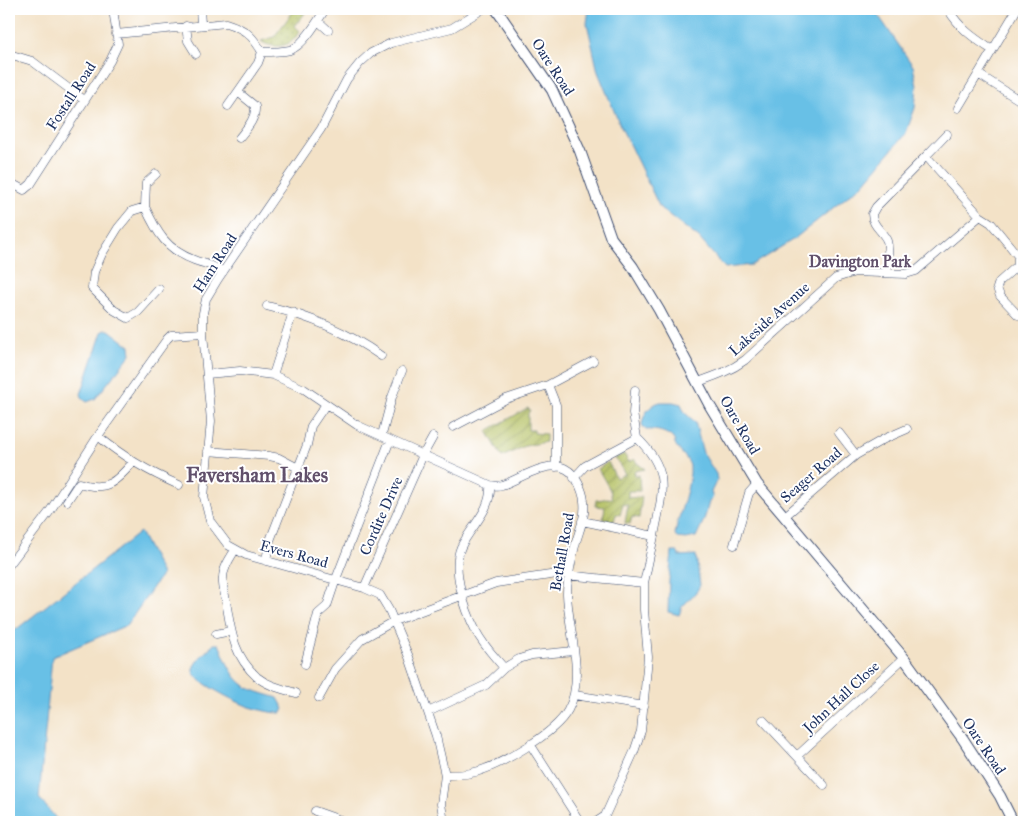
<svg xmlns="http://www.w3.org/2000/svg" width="1033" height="831" font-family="'IM FELL Great Primer',serif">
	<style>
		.grass { fill: url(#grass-dots); stroke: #687860 }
		.garden { fill: url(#garden-furrows); stroke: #687860 }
		.water { fill: #68c0e6; stroke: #4278a2 }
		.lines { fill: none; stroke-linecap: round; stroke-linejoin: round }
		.minor-casing { stroke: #3b4a6e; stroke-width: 9 }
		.tertiary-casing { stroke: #3b4a6e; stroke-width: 12 }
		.minor { stroke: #fff; stroke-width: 8 }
		.tertiary { stroke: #fff; stroke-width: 10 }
		.labels { text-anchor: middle; stroke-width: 4; stroke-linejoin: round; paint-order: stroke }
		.street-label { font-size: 15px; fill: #1b2f5e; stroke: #fff }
		.neighbourhood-label { font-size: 16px; font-weight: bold; fill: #61506b; stroke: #fff }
		.district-label { font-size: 20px; font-weight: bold; fill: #61506b; stroke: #fff }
	</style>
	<defs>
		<pattern id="grass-dots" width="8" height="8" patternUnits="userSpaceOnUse" patternTransform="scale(1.25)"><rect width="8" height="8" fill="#b4c062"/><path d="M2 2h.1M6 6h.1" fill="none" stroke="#929c54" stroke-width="1.8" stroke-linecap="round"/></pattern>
		<pattern id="garden-furrows" width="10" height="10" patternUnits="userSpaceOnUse" patternTransform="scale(1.25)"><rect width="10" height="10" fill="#b4c062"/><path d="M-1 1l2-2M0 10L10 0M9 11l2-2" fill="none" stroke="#929c54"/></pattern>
	</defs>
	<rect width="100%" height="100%" fill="#fff"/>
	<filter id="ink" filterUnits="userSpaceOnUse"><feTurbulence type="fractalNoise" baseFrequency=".02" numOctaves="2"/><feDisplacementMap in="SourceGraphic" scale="10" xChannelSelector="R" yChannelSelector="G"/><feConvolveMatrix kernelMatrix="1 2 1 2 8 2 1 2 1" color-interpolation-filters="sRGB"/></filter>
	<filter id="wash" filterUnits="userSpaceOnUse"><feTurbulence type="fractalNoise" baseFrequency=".0096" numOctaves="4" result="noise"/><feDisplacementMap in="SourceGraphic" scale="20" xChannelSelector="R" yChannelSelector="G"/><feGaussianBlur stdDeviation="1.12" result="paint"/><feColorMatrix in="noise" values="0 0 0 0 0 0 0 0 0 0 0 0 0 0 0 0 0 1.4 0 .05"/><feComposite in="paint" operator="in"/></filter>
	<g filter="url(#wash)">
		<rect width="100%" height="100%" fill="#f3e2c7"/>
		<!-- grass -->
		<path class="grass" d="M 295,9 L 308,9 L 295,26 L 300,31 C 297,35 294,41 289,43 C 281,48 268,47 261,41 L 274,37 Z"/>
		<!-- garden -->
		<path class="garden" d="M 528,408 L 530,411 L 528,413 L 528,430 L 534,430 L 534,433 L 546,434 L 546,442 L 525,446 L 502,457 L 487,431 Z
			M 624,454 L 629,462 L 634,459 L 638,464 L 645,469 L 634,471 L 635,476 L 639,475 L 640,491 L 628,491 L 628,498 L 642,497 L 639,518 L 632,517 L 630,524 L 625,523 L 628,505 L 623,504 L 620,515 L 616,514 L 614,521 L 603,519 L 605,507 L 595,506 L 596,500 L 612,498 L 610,490 L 598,469 L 608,462 L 616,478 L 625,474 L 615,458 Z"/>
		<!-- water -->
		<path class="water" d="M 589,9 L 874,9 L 913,66 L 917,86 L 915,108 L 906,133 L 863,184 L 794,239 L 752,265 L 725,268 L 699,238 L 660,208 L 619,123 L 598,72 L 587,23 Z
			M 106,330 L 109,330 L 130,346 L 131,354 L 95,399 L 87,402 L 83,399 L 81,394 L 102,332 Z
			M 660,402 L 673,402 L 681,404 L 685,413 L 695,422 L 703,453 L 716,474 L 717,480 L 711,492 L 713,498 L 709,502 L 704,520 L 696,537 L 686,539 L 677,538 L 675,534 C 678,516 692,483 690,466 C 688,458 681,454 677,447 C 675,445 675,442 674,440 C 669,432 655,429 646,430 L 642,425 C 643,415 649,405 660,402 Z
			M 140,532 L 162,574 L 127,625 L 52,657 L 39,798 L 59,822 L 9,822 L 9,635 Z
			M 672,552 L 678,552 L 679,556 L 696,555 L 700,585 L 697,591 L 682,607 L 679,615 L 668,612 L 669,580 Z
			M 214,644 L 219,644 C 226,660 233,682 251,689 C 259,693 269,695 278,698 L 284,709 L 281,713 C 271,713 260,710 250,707 C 240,704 193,681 193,671 C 192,663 209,649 214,644 Z"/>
	</g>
	<g filter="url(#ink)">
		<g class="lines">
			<defs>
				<path id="minor" d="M 200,9 L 201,24
					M 948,9 C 959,28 974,38 992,50
					M 318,21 L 328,30
					M 186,26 L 188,41 L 196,54
					M 116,34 L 226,23 C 245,29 252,35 262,52 L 258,63 L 228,106
					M 262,52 C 271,52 281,52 290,50 C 303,46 317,22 324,11
					M 9,54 L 32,61 L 84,100
					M 978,74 L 1024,103
					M 239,93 L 255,106 C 256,119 247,128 239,138
					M 958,108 L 1017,9
					M 926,156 L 947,134
					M 9,182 L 24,190 L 31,184 L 110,61 L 118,44 L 113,9
					M 145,207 L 146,183 L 156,174
					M 886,273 C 887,263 890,250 887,241 C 883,231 872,226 872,214 L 876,207 L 926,156 L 980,216 L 991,223 L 1018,256 L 1018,265 L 999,282 L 997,288 L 1000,296 L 1018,315
					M 159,289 L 138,312 L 128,318 L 114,310 L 92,288 L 94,272 L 102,254 L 118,228 L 132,211 L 145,207 C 157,233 167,250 194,260 C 204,264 215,265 223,272
					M 267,306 C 309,316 346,331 381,356
					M 207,374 L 240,371 L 273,375 L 304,389 L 357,425 L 490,485 C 494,486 498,486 502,485 C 518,480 548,459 566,469 C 576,474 583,491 584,501 C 586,516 580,528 576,542 C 572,558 567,577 567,594 C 568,629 586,678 568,710 C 556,733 497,768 471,773 C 463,775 454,775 445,775
					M 273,375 L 293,312
					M 698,382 C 715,376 730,371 745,360 L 836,278 L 855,272 L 906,274 L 916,271 L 980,216
					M 453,427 L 506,399 L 548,385
					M 383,431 L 392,397 L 402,371
					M 839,433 L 856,455
					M 98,436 C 123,457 149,472 179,485
					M 637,438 C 672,471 662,493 654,536
					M 208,451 L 269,456 L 279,458 L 298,468
					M 556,467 L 556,405 L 548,385 L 593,361
					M 574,478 L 585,466 L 637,438 L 633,413 L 635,390
					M 490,485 C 492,510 471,526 461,547 C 451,569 465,610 476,631 C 483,645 494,656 504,668
					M 67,501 L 79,483 C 106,492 116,482 133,462
					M 785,516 L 856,455 L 884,439 L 907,429
					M 734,545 L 749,493 L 757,484
					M 235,550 C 230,558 223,568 223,578 C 222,585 225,594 226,601 C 231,631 233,655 257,677 C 268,686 283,689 296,693
					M 266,561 L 269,543 L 307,445 L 311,426 L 326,404
					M 9,565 L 50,511 L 98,436 L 167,339 L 171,335 L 203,333
					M 364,588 L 423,455 L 433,437
					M 216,634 L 231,631
					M 305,664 L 318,614 L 327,606 L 336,579 L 390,440
					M 574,695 L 644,706
					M 319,698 L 335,669 L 362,639 L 394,621 L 496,583 L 557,574 L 644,583 L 654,536 L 582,521
					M 428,712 L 486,685 L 504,668 L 519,659 L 532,655 L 574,651
					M 763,720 L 824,785
					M 530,744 L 580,822
					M 797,756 L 904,658
					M 315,811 L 346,822
					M 444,822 L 441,804 L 445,775 L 436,736 L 409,657 L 389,610 L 380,595 L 364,588 L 246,555 L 228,545 L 210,521 L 204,497 L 211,421 L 203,333 L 203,313 L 206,299 L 218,279 L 321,129 L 347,79 L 360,63 L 371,53 L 391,43 L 452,28 L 483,9
					M 596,822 L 605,816 L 634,752 L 641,731 L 648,657 L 644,610 L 644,583"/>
				<path id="tertiary" d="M 496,9 L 552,90 L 580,151 L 611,238 L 633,267 L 659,310 L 710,406 L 757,484 L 904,658 L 963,739 L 1000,796 L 1013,822"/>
			</defs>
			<!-- minor casing -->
			<use href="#minor" class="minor-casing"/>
			<!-- tertiary casing -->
			<use href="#tertiary" class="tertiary-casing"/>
			<!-- minor -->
			<use href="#minor" class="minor"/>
			<!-- tertiary -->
			<use href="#tertiary" class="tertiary"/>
		</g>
	</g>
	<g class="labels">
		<!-- street labels -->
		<g class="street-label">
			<text transform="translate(553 67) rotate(57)" y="5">Oare Road</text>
			<text transform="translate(71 96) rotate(-57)" y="5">Fostall Road</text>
			<text transform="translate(215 263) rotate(-57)" y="5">Ham Road</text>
			<text transform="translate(769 319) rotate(-42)" y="5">Lakeside Avenue</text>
			<text transform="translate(740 425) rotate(60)" y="5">Oare Road</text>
			<text transform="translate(811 475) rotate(-41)" y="5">Seager Road</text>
			<text transform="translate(381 516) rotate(-66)" y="5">Cordite Drive</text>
			<text transform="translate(562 552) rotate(-80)" y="5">Bethall Road</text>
			<text transform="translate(294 554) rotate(15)" y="5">Evers Road</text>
			<text transform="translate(841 697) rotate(-43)" y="5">John Hall Close</text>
			<text transform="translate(984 746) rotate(56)" y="5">Oare Road</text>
		</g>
		<!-- neighbourhood labels -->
		<g class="neighbourhood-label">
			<text x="860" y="267">Davington Park</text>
		</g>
		<!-- district labels -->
		<g class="district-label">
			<text x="257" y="482">Faversham Lakes</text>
		</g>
	</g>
	<!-- margin -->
	<rect width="1033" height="831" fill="none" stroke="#fff" stroke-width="30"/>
</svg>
